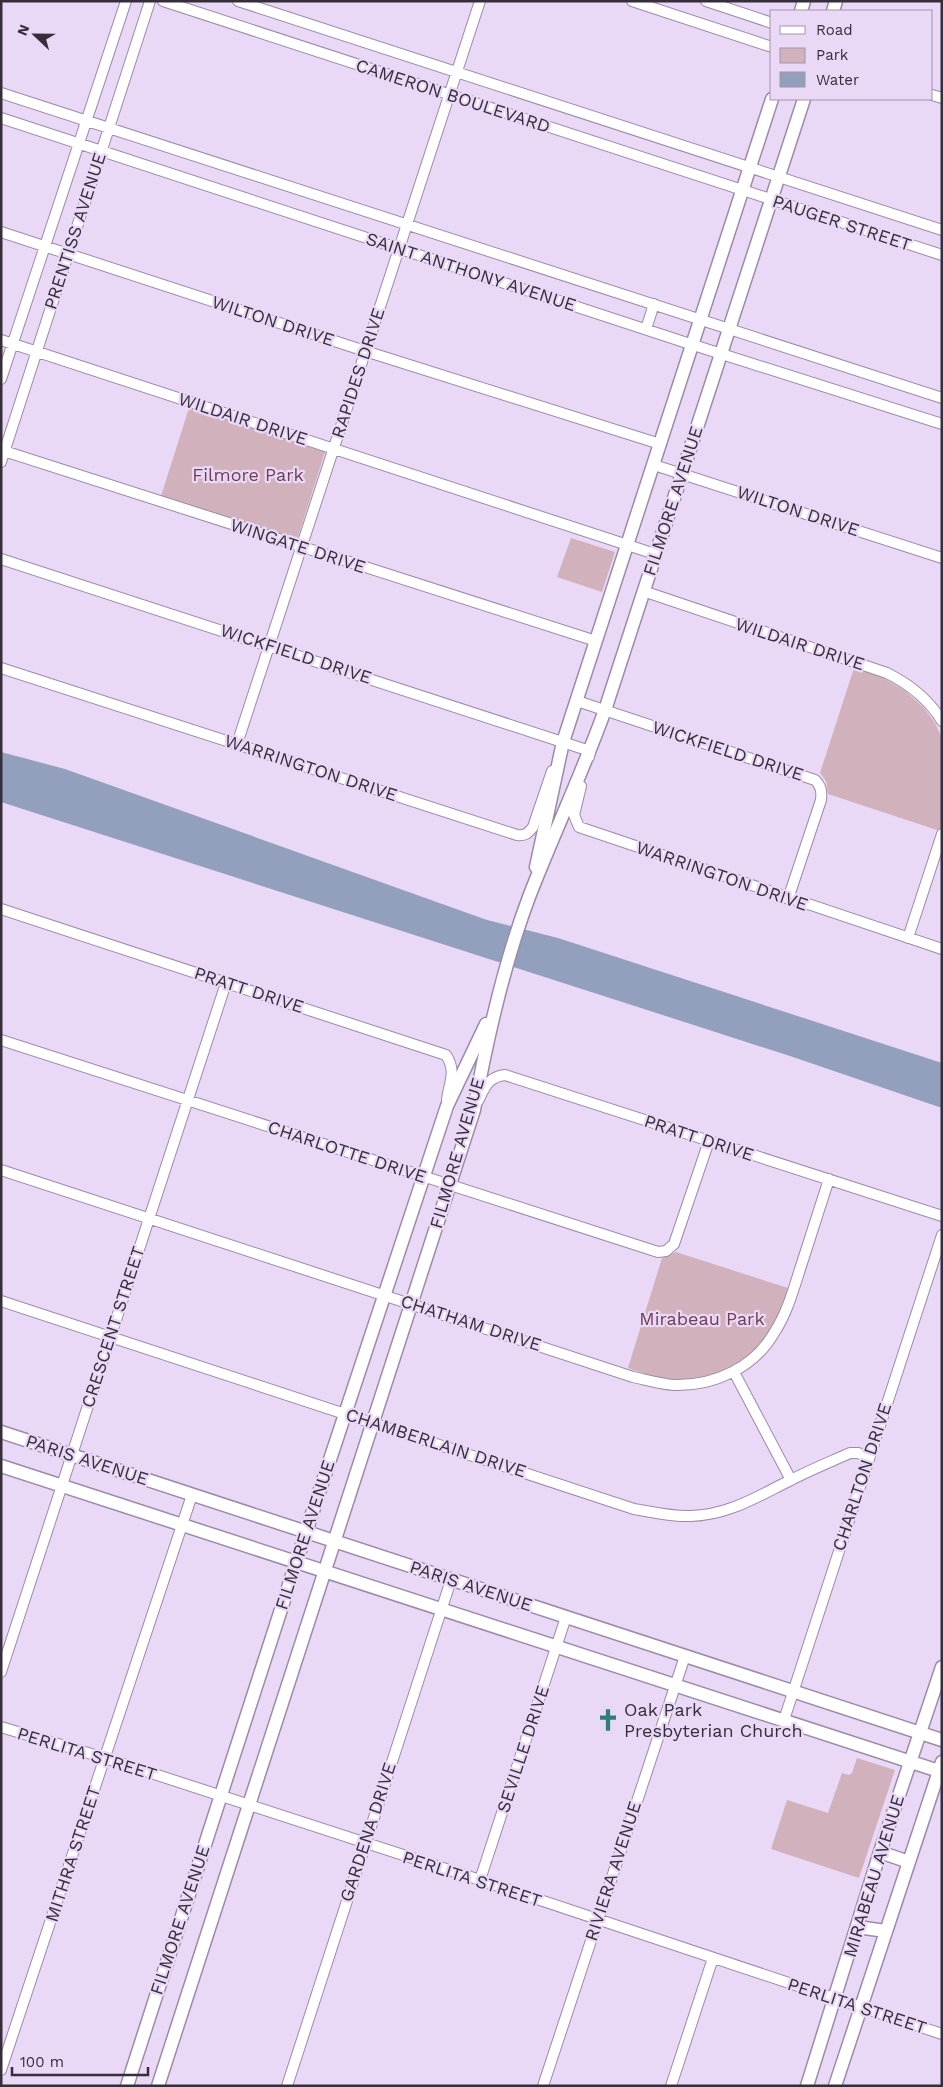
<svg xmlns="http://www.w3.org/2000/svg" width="943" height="2087" font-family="'Work Sans',sans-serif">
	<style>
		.green { fill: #d1b2bc }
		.water { fill: #92a0be }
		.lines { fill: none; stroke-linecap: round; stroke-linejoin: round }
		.minor-casing { stroke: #9b8ba8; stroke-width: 12 }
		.tertiary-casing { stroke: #9b8ba8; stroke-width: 15 }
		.minor { stroke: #fff; stroke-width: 10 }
		.tertiary { stroke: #fff; stroke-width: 12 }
		.labels { text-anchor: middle; stroke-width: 4.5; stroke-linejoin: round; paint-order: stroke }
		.street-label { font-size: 18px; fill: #362f3b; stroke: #ead8f7 }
		.park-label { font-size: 18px; fill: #703d52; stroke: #ead8f7 }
		.poi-label { font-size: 18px; fill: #362f3b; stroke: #ead8f7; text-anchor: start }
	</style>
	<rect width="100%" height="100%" fill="#ead8f7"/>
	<!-- green -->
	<path class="green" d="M 189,408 L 325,452 L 297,540 L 161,496 Z
		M 571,538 L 615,552 L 602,592 L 557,577 Z
		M 854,668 L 880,676 L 904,690 L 924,708 L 935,723 L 942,738 L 942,824 L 940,831 L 828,794 L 826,781 L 820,773 Z
		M 676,1252 L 788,1288 C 785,1298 782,1308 778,1317 C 758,1358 714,1384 668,1379 C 654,1377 641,1373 628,1368 L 662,1258 Z
		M 857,1758 L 895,1770 L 859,1878 L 771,1849 L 787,1800 L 828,1813 L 842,1773 L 849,1775 L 852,1773 Z"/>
	<!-- water -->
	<path class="water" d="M 1,752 L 65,769 L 487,920 L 558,938 L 942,1063 L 942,1108 L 790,1056 L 1,802 Z"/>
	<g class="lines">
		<defs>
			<path id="minor" d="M 163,1 L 942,255
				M 238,1 L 942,230
				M 632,1 L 772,47
				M 706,1 L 772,23
				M 1,93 L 942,398
				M 932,95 L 942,98
				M 1,118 L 684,342 L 942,424
				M 1,232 L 365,351 L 660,444
				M 646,329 L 654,304
				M 1,340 L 655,554
				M 1,379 L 126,1
				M 1,450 L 596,641
				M 1,462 L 150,1
				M 654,465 L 942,558
				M 1,559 L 590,751 L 589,757
				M 643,591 L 887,673 C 909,684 929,700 942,721
				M 1,668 L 517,835 C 526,836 528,833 533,827 L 552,771
				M 577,701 L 815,780 C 821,786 822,791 821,800 L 788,899
				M 237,744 L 480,1
				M 581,786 L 574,815 L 579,827 L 942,949
				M 1,909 L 446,1055 C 457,1072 449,1082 447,1100
				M 908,938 L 942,834
				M 1,1040 L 658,1252 L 666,1251 L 674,1244 L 709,1141
				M 478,1101 C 485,1087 488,1077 505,1075 L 942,1216
				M 1,1170 L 633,1377 C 647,1380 660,1384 674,1385 C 714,1386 754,1368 774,1333 C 788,1312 794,1287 802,1263 C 811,1235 820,1207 829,1179
				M 1,1301 L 634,1509 C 653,1512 672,1517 691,1516 C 729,1515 758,1496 791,1480 C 810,1470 830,1462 850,1453 L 858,1453 L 869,1457
				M 734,1372 L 791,1480
				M 1,1672 L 226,983
				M 784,1720 L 942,1235
				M 1,1727 L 105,1758 L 480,1880 L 942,2034
				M 480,1880 L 566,1617
				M 1,2070 L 192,1495
				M 287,2086 L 451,1580
				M 543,2086 L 685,1656
				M 671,2086 L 713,1958"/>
			<path id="tertiary" d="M 801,11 L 804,1
				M 833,11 L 836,1
				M 536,867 L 563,742 L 772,99
				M 1,1432 L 942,1740
				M 1,1466 L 942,1772
				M 880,1852 L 909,1862
				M 857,1927 L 886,1931
				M 127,2086 L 306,1532 L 447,1106 L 486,1024
				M 158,2086 L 474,1110 C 487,1038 503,966 529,897 C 553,835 582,774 605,710 L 804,99
				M 807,2086 L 880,1852 L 942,1667
				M 835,2086 L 942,1762"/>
		</defs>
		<!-- minor casing -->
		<use href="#minor" class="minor-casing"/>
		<!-- tertiary casing -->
		<use href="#tertiary" class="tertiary-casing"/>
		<!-- minor -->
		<use href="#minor" class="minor"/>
		<!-- tertiary -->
		<use href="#tertiary" class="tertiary"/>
	</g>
	<!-- icons -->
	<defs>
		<symbol id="church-bare" viewBox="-9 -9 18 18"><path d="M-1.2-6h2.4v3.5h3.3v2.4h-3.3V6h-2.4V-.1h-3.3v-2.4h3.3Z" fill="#317b7d" stroke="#ead8f7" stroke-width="2.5" paint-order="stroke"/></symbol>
	</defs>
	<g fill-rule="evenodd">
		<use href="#church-bare" x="592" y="1704" width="32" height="32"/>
	</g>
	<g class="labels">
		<!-- street labels -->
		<g class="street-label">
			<text transform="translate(453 96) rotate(18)" y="6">CAMERON BOULEVARD</text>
			<text transform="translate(842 223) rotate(18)" y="6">PAUGER STREET</text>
			<text transform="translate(75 231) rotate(-72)" y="6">PRENTISS AVENUE</text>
			<text transform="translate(471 272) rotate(18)" y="6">SAINT ANTHONY AVENUE</text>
			<text transform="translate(273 321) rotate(18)" y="6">WILTON DRIVE</text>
			<text transform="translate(358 373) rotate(-72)" y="6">RAPIDES DRIVE</text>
			<text transform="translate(243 419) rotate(18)" y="6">WILDAIR DRIVE</text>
			<text transform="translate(673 501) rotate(-72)" y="6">FILMORE AVENUE</text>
			<text transform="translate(798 511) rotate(18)" y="6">WILTON DRIVE</text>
			<text transform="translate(298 546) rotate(18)" y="6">WINGATE DRIVE</text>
			<text transform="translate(800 644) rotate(18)" y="6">WILDAIR DRIVE</text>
			<text transform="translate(296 654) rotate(18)" y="6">WICKFIELD DRIVE</text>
			<text transform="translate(728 751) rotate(18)" y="6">WICKFIELD DRIVE</text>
			<text transform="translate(311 768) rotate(18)" y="6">WARRINGTON DRIVE</text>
			<text transform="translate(722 876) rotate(19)" y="6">WARRINGTON DRIVE</text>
			<text transform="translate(249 990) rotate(18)" y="6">PRATT DRIVE</text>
			<text transform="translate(699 1138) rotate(18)" y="6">PRATT DRIVE</text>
			<text transform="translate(347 1152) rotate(18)" y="6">CHARLOTTE DRIVE</text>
			<text transform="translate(457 1153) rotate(-74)" y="6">FILMORE AVENUE</text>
			<text transform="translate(471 1323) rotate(18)" y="6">CHATHAM DRIVE</text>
			<text transform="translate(113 1327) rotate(-72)" y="6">CRESCENT STREET</text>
			<text transform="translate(436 1443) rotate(18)" y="6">CHAMBERLAIN DRIVE</text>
			<text transform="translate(87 1460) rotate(18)" y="6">PARIS AVENUE</text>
			<text transform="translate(862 1477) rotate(-72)" y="6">CHARLTON DRIVE</text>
			<text transform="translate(305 1535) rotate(-72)" y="6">FILMORE AVENUE</text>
			<text transform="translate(471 1586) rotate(18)" y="6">PARIS AVENUE</text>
			<text transform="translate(523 1749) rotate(-72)" y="6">SEVILLE DRIVE</text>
			<text transform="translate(87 1754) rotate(17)" y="6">PERLITA STREET</text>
			<text transform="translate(368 1832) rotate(-72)" y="6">GARDENA DRIVE</text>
			<text transform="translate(73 1854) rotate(-72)" y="6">MITHRA STREET</text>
			<text transform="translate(613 1871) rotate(-72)" y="6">RIVIERA AVENUE</text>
			<text transform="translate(874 1876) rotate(-73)" y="6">MIRABEAU AVENUE</text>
			<text transform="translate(472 1879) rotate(18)" y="6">PERLITA STREET</text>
			<text transform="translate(180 1920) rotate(-72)" y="6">FILMORE AVENUE</text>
			<text transform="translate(857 2006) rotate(18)" y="6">PERLITA STREET</text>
		</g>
		<!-- park labels -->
		<g class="park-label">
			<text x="248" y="481">Filmore Park</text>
			<text x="702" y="1325">Mirabeau Park</text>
		</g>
		<!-- poi labels -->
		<g class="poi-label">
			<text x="624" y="1716">Oak Park<tspan x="624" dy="21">Presbyterian Church</tspan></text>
		</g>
	</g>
	<!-- border -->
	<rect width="943" height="2087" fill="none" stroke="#362f3b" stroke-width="5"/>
	<!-- legend -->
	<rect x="770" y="10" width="162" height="90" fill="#ead8f7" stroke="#a294ac"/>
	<rect x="780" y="26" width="25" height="8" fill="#ffffff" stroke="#a294ac"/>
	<text x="816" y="35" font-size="15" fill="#362f3b">Road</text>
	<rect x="780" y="48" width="25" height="15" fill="#d1b2bc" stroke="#a294ac"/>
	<text x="816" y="60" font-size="15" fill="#362f3b">Park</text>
	<rect x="780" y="72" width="25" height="15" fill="#92a0be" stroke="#a294ac"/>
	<text x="816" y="85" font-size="15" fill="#362f3b">Water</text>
	<!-- north arrow -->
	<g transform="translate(35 35) rotate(292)" stroke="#ead8f7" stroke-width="4" paint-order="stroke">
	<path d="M0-4L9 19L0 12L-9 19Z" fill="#362f3b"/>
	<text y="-8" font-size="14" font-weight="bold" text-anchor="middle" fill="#362f3b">N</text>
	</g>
	<!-- scale -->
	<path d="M12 2067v8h136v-8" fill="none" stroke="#362f3b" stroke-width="2.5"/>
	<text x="20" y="2067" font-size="15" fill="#362f3b" stroke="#ead8f7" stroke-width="4" paint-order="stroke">100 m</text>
</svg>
